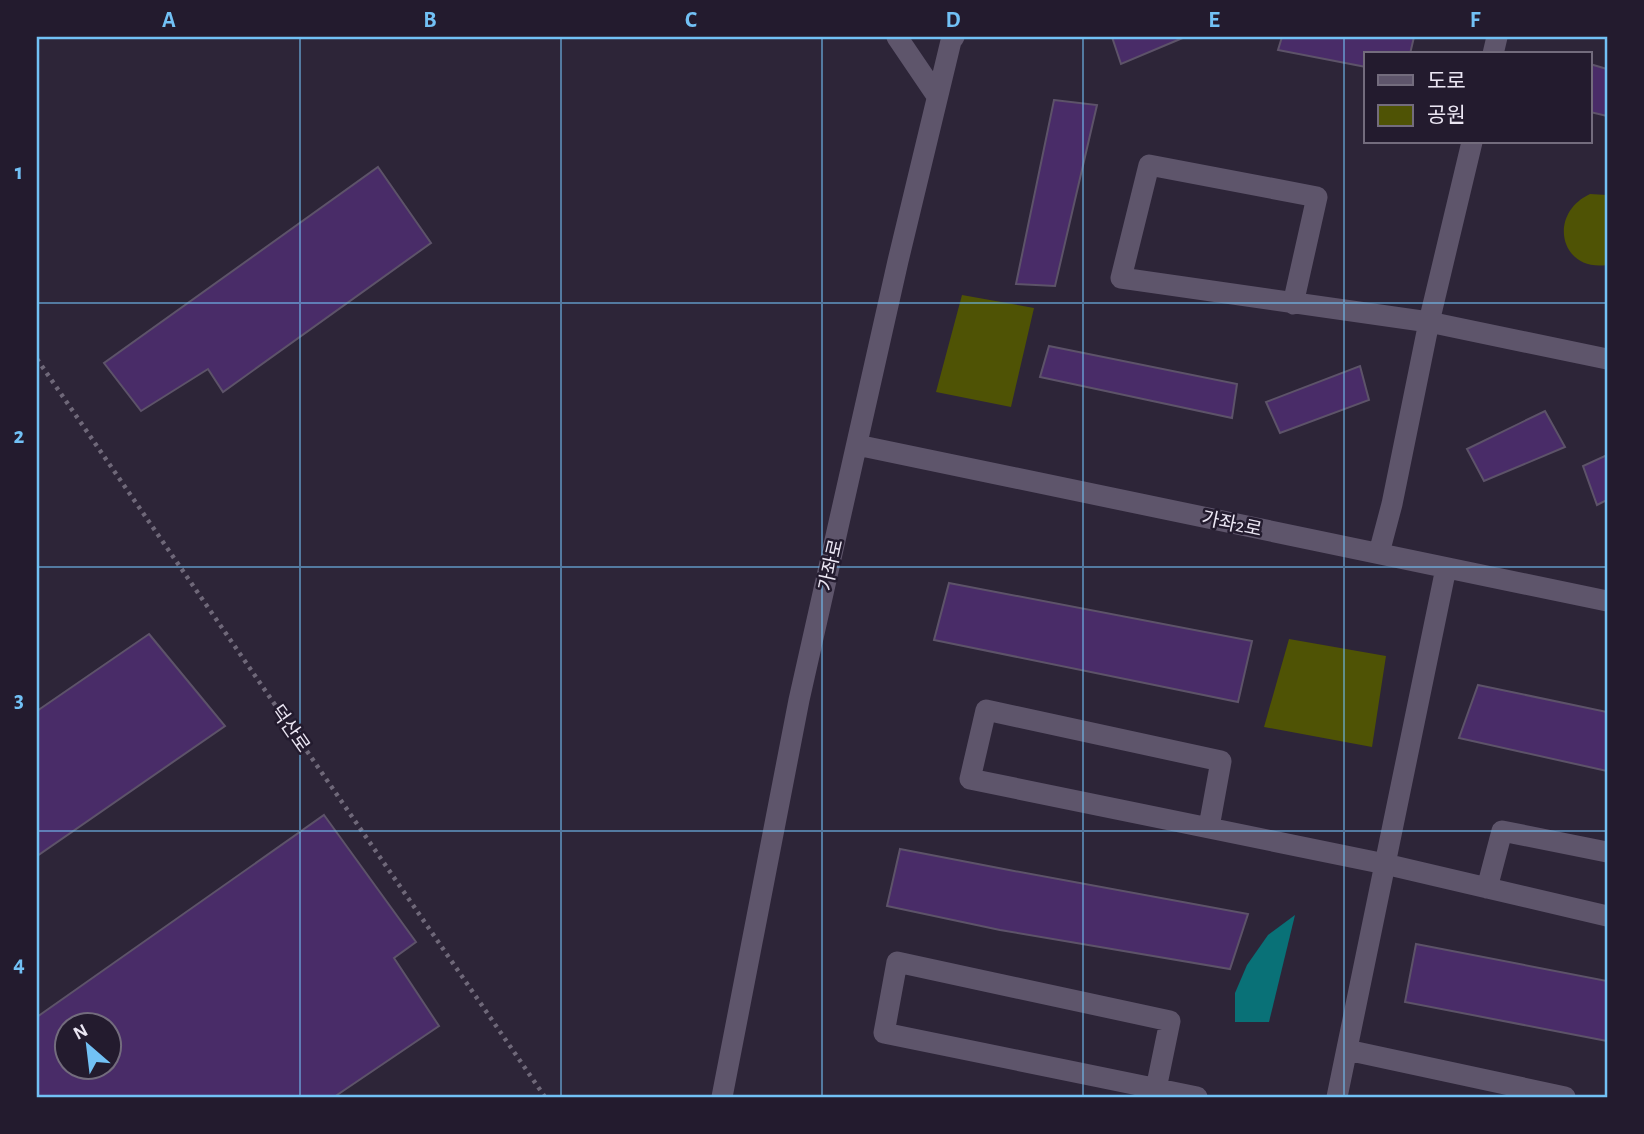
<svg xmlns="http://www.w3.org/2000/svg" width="1644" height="1134" font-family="'Alegreya Sans','Noto Sans KR',sans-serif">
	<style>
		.green { fill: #4f5305 }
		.water { fill: #097177 }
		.building { fill: #492c68; stroke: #5d5369; stroke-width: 2; fill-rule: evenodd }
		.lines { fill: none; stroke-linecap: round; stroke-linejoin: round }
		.path { stroke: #6f6879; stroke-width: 4.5; stroke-dasharray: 3.5 5; stroke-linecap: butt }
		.minor { stroke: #5e556b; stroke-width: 21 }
		.grid { fill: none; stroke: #72c1f5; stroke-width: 2; stroke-opacity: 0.55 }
		.labels { text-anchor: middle; stroke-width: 5; stroke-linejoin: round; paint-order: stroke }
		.street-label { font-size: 19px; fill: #ebe6f3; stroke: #231b2e }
		.neatline { fill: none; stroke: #72c1f5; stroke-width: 2.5 }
		.grid-label { font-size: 23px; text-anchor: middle; font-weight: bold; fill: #72c1f5 }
	</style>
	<rect width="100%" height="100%" fill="#2d2538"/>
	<!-- green -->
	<path class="green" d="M 1590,194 L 1607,195 L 1607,265 C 1560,272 1547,214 1590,194 Z
		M 962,295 L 1034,308 L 1011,407 L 936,392 Z
		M 1289,639 L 1386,656 L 1372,747 L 1264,727 Z"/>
	<!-- water -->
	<path class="water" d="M 1295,915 L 1269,1022 L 1235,1022 L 1235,993 L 1247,965 L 1268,935 Z"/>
	<!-- building -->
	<path class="building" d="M 1112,37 L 1185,37 L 1121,64 Z
		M 1282,37 L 1414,37 L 1410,54 L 1366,54 L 1366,67 L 1278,50 Z
		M 1590,64 L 1607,69 L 1607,116 L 1590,112 Z
		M 1054,100 L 1097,105 L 1055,286 L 1016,284 Z
		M 378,167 L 431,243 L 223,392 L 208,369 L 141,411 L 104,363 Z
		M 1049,346 L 1237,384 L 1232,418 L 1040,377 Z
		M 1360,366 L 1369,400 L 1280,433 L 1266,402 Z
		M 1545,411 L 1565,447 L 1484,481 L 1467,449 Z
		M 1607,455 L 1607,500 L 1597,505 L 1583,466 Z
		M 949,583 L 1252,641 L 1238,702 L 934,640 Z
		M 149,634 L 225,726 L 37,856 L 37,711 Z
		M 1478,685 L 1607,712 L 1607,771 L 1459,738 Z
		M 324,815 L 416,942 L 394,958 L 439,1026 L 334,1097 L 37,1097 L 37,1017 ZM 66,1026 L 108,1026 L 108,1068 L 66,1068 Z
		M 900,849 L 1009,870 L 1248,914 L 1230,969 L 1000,930 L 887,906 Z
		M 1416,944 L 1607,981 L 1607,1041 L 1405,1002 Z"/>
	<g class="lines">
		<!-- path -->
		<path class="path" d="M 37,359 L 545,1097"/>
		<!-- minor -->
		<path class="minor" d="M 897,37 L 937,96
			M 1493,54 L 1497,37
			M 1293,304 L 1317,197 L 1149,165 L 1121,278 L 1429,322 L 1607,359
			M 857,445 L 1607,601
			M 1379,553 L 1392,504 L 1429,322 L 1472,142
			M 1209,827 L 1221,761 L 986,710 L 970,779 L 1385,864 L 1607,916
			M 1487,888 L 1502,831 L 1607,852
			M 1347,1050 L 1565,1097
			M 1156,1089 L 1170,1021 L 897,962 L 884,1033 L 1197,1097
			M 722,1097 L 799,700 L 898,261 L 951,41 L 954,37
			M 1337,1097 L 1446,568"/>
	</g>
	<!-- grid -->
	<path class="grid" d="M 300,37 L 300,1097M 561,37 L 561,1097M 822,37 L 822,1097M 1083,37 L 1083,1097M 1344,37 L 1344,1097M 37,303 L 1607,303M 37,567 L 1607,567M 37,831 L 1607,831"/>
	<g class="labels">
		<!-- street labels -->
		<g class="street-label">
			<text transform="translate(1232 523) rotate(12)" y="7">가좌2로</text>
			<text transform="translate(830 565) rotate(-77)" y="7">가좌로</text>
			<text transform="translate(291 728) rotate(55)" y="7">덕산로</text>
		</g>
	</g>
	<!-- border -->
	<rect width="1644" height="1134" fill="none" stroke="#231b2e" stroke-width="77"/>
	<!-- legend -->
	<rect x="1364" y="52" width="228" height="91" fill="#231b2e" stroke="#736c7d" stroke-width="2"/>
	<rect x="1378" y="75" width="35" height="10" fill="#5e556b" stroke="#736c7d" stroke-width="2"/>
	<text x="1427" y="88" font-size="21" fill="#ebe6f3">도로</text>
	<rect x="1378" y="105" width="35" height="21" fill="#4f5305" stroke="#736c7d" stroke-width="2"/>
	<text x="1427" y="122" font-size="21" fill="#ebe6f3">공원</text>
	<!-- north arrow -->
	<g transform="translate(88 1046) rotate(332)"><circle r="33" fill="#231b2e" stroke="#736c7d" stroke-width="2"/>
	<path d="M0-5L12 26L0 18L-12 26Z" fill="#72c1f5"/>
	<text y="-10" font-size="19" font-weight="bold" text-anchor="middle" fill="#ebe6f3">N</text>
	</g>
	<rect x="38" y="38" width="1568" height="1058" class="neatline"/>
	<g class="grid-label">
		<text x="169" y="27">A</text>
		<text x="430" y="27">B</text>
		<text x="691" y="27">C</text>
		<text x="953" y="27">D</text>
		<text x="1214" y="27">E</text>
		<text x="1475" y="27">F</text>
		<text x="19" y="179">1</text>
		<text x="19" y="443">2</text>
		<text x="19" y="707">3</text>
		<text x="19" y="971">4</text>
	</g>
</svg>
